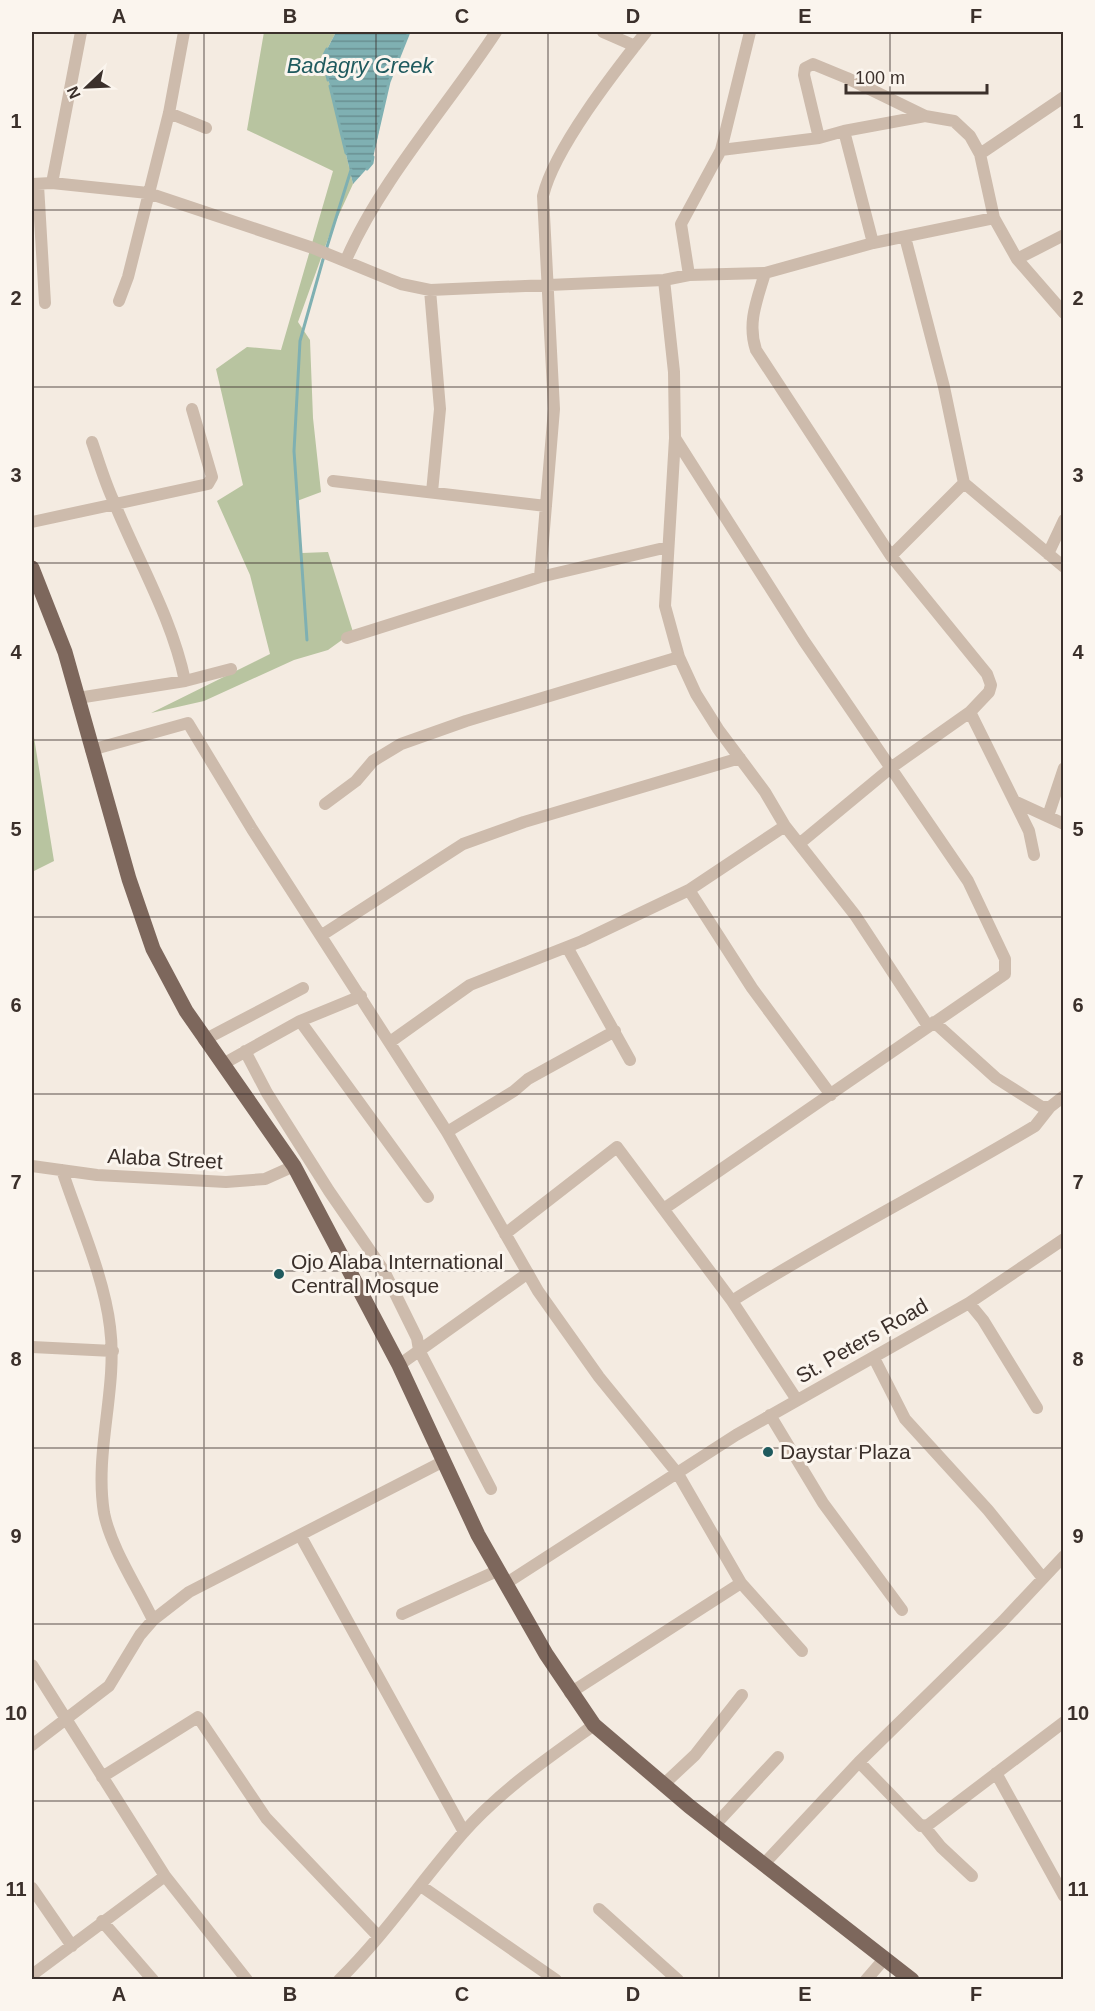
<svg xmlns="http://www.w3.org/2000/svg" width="1095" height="2011" font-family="Arial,sans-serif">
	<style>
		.grass { fill: #b8c4a0 }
		.water { fill: url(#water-rules) }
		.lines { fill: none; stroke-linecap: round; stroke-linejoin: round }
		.stream { stroke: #7fb0b2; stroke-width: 3 }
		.minor { stroke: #cdbbac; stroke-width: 12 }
		.major { stroke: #7d675c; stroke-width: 15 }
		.grid { fill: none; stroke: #3b302b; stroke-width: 1.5; stroke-opacity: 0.55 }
		.poi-dot { fill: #1f5a5e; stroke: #fbf5ee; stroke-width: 2 }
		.labels { text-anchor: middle; stroke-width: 6; stroke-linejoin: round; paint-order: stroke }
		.street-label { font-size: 21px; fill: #3b302b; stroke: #fbf5ee }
		.poi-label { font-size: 21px; fill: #3b302b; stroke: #fbf5ee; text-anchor: start }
		.water-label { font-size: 22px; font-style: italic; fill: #1f5a5e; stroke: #fbf5ee }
		.neatline { fill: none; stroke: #3b302b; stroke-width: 2 }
		.grid-label { font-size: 20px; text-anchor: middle; font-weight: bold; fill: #3b302b }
	</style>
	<defs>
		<pattern id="water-rules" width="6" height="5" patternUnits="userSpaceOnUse" patternTransform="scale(1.5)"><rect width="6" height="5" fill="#7fb0b2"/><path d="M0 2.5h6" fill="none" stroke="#699091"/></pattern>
	</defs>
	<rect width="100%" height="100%" fill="#f4ebe1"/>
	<!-- grass -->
	<path class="grass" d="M 264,32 L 336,32 L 323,57 L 353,184 L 329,236 L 298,322 L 310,340 L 313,418 L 321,492 L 297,501 L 302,553 L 328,552 L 353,632 L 328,650 L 294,660 L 204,701 L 151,713 L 270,654 L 250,575 L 217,501 L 243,485 L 216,369 L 247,347 L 281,350 L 333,171 L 247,130 Z
		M 32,725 L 54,861 L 32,872 Z"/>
	<!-- water -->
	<path class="water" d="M 336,32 L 409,32 L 389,82 L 372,163 L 353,184 L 323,57 Z"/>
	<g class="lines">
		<!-- stream -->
		<path class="stream" d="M 327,49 L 323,57 L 328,80
			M 330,86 L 346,153
			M 374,147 L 389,82 L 409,32
			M 367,169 L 372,163 L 373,157
			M 326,250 L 351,170
			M 307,640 L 294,451 L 300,341 L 324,256"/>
		<!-- minor -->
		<path class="minor" d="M 603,32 L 635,46
			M 169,113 L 206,128
			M 844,131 L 873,243
			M 819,138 L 804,75 L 805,68 L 813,64 L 847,78 L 925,116 L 954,121 L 970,136 L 980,154 L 994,218 L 1017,259 L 1064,313
			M 721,150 L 819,138 L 844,131 L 925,116
			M 980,154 L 1064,97
			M 52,183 L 81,32
			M 32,184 L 52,183 L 148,193 L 313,248 L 401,284 L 430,290 L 664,280 L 689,275 L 765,273 L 873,243 L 994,218
			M 38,185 L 45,303
			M 905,237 L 944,387 L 964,483 L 1064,567
			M 1017,259 L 1064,235
			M 346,260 C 380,181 449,104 496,32
			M 765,273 C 757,300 747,323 756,350 L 891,556 L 987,674 L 991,685 L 989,692 L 970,712 L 892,767 L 799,844
			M 689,275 L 681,224 L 721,150 L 750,32
			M 664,280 L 674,372 L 675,438 L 665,606 L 679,657 L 696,694 L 718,729 L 765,792 L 785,826 L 855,915 L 928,1026
			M 430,290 L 440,409 L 432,492
			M 119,301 L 128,277 L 169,113 L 184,32
			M 92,442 C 99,462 105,483 114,502 C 138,561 172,618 185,681
			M 333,481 L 546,506
			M 32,522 L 208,484 L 212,477 L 192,409
			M 1048,554 L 1064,520
			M 891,556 L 964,483
			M 540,577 L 554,409 L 543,196 C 554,149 615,71 646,32
			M 347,638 L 540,577 L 668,547
			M 78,698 L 185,681 L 231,669
			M 970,712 L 1029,831 L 1034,855
			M 91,750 L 188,723 L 252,829 L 447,1132 L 538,1291 L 599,1377 L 678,1474 L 741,1583 L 802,1651
			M 1014,801 L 1064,824
			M 325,804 L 356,781 L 373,761 L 401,744 L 466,721 L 679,657
			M 1048,816 L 1064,768
			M 689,890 L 752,988 L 831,1095
			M 322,935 L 463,844 L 524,822 L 740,758
			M 567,947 L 630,1060
			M 300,1021 L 428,1197
			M 934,1022 L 996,1078 L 1042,1107 L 1050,1107 L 1064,1096
			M 204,1040 L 303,988
			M 390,1042 L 470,985 L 582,941 L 689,890 L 785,826
			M 245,1051 L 267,1093 L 329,1191 L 384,1271 L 417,1338 L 419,1350 L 491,1489
			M 223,1064 L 300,1021 L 361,996
			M 447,1132 L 514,1091 L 528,1079 L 615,1031
			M 32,1166 L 97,1175 L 226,1182 L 265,1179 L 294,1166
			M 62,1170 C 78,1219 104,1276 110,1327 C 118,1388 94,1451 104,1513 C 111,1548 138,1588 153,1620
			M 665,1208 L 1005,974 L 1005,959 L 968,881 L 804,641 L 675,438
			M 505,1234 L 617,1147 L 732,1301 L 797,1400
			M 732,1301 C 830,1239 935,1186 1035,1126 L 1050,1107
			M 969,1303 L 983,1320 L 1037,1408
			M 32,1347 L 113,1351
			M 874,1358 L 905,1419 L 988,1510 L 1042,1577
			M 399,1365 L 528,1273
			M 770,1415 L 823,1503 L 902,1610
			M 300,1535 L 464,1832
			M 505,1584 L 736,1435 L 969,1303 L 1064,1239
			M 402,1614 L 499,1570
			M 32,1665 L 165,1876 L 247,1980
			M 570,1693 L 741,1583
			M 32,1745 L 109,1686 L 140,1635 L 153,1620 L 189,1592 L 444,1461
			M 859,1762 L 921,1826 L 928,1825 L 1064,1722
			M 996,1773 L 1064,1896
			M 102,1777 L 198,1717 L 266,1818 L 378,1936
			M 663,1785 L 695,1755 L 742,1695
			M 715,1825 L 778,1757
			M 924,1826 L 941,1847 L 972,1876
			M 764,1864 L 859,1762 L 1003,1621 L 1064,1556
			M 421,1886 L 556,1980
			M 32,1888 L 72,1946
			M 599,1909 L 678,1980
			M 102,1921 L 153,1980
			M 32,1975 L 165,1876
			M 339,1980 C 385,1935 421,1881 463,1833 C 501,1790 548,1758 594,1725
			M 866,1980 L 885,1958"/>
		<!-- major -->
		<path class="major" d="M 32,568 L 65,652 L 129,879 L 153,949 L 186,1011 L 294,1166 L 399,1365 L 478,1535 L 546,1654 L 594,1725 L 689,1806 L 912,1980"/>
	</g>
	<!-- grid -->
	<path class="grid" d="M 204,32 L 204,1980M 376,32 L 376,1980M 548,32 L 548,1980M 719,32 L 719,1980M 890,32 L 890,1980M 32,210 L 1064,210M 32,387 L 1064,387M 32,563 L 1064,563M 32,740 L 1064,740M 32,917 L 1064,917M 32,1094 L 1064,1094M 32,1271 L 1064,1271M 32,1448 L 1064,1448M 32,1624 L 1064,1624M 32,1801 L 1064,1801"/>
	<!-- markers -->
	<g class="poi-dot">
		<circle cx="279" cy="1274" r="6"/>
		<circle cx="768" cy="1452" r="6"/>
	</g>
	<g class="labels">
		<!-- street labels -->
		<g class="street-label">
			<text transform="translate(165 1159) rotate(3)" y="7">Alaba Street</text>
			<text transform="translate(862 1341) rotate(-30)" y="7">St. Peters Road</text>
		</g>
		<!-- poi labels -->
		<g class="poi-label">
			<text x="291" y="1269">Ojo Alaba International<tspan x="291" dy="24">Central Mosque</tspan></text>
			<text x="780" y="1459">Daystar Plaza</text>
		</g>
		<!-- water labels -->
		<g class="water-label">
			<text x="360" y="73">Badagry Creek</text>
		</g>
	</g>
	<!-- border -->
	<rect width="1095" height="2011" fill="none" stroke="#fbf5ee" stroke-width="66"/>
	<!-- north arrow -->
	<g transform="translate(87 87) rotate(247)" stroke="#fbf5ee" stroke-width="4.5" paint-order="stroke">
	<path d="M0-4.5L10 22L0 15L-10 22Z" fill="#3b302b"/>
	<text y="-9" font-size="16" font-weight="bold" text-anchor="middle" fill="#3b302b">N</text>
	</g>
	<!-- scale -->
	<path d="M846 84v9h141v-9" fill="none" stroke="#3b302b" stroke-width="3"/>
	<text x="855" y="84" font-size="18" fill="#3b302b" stroke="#fbf5ee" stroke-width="4.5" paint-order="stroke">100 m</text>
	<rect x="33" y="33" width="1029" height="1945" class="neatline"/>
	<g class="grid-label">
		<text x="119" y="23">A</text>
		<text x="290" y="23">B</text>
		<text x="462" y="23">C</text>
		<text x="633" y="23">D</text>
		<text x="805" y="23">E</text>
		<text x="976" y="23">F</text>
		<text x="16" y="128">1</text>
		<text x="1078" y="128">1</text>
		<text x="16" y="305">2</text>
		<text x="1078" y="305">2</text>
		<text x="16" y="482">3</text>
		<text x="1078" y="482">3</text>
		<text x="16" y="659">4</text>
		<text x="1078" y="659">4</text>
		<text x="16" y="836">5</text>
		<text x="1078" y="836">5</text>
		<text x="16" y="1012">6</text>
		<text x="1078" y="1012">6</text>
		<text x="16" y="1189">7</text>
		<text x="1078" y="1189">7</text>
		<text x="16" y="1366">8</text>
		<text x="1078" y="1366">8</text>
		<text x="16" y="1543">9</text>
		<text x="1078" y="1543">9</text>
		<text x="16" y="1720">10</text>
		<text x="1078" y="1720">10</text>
		<text x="16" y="1896">11</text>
		<text x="1078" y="1896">11</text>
		<text x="119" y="2001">A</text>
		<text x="290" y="2001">B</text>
		<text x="462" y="2001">C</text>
		<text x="633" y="2001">D</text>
		<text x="805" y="2001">E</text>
		<text x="976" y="2001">F</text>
	</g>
</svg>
